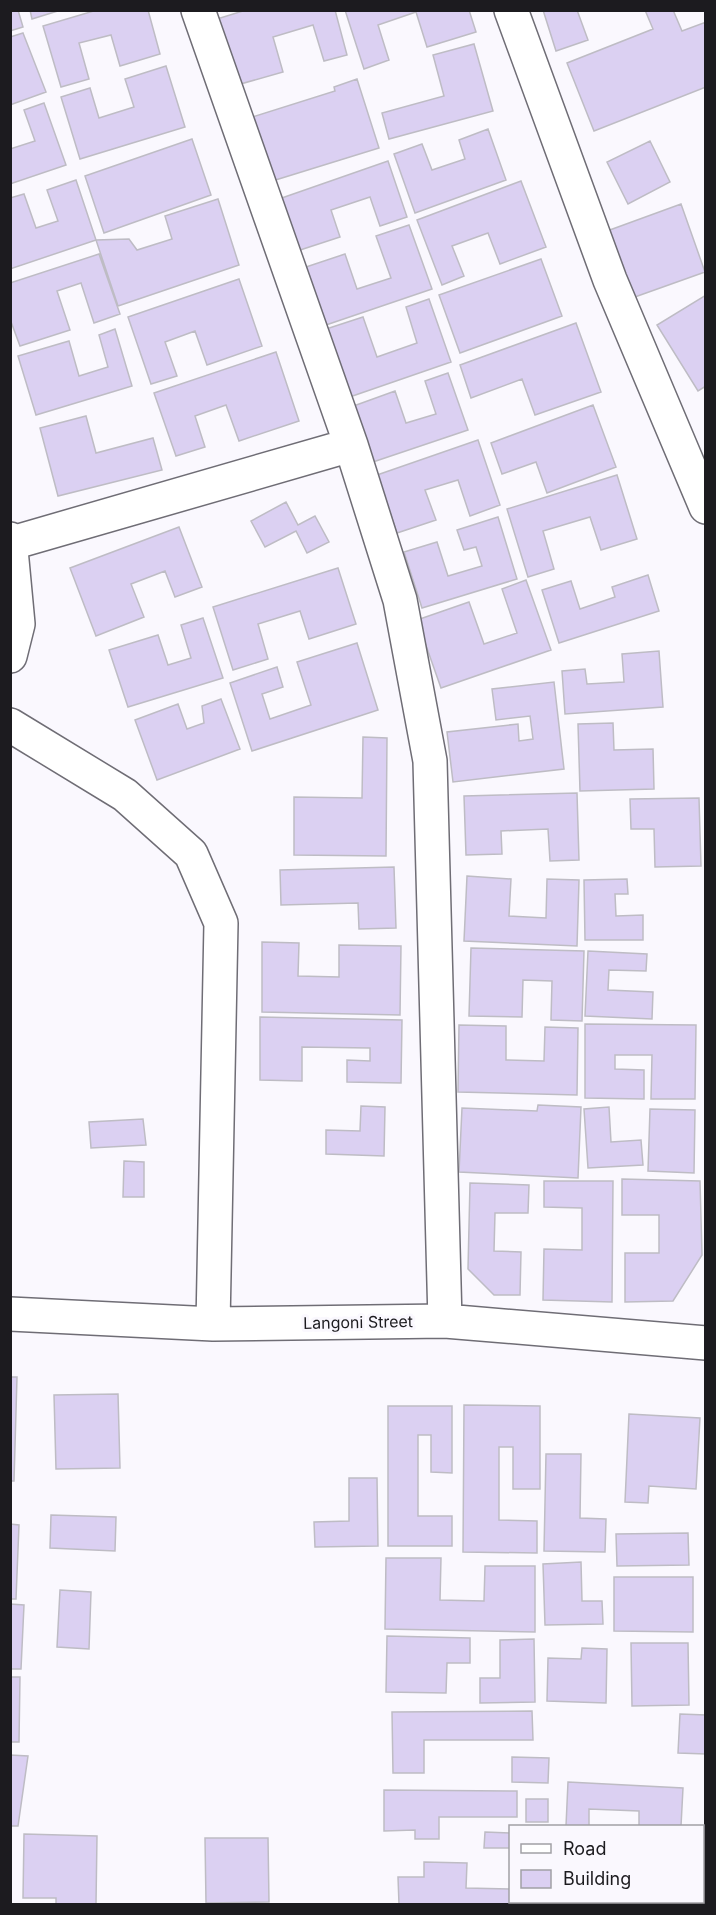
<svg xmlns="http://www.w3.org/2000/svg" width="716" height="1915" font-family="Inter,sans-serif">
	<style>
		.building { fill: #dbd0f2; stroke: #bebcc4; stroke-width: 1.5 }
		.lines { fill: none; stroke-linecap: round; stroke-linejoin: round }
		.minor-casing { stroke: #6f6d75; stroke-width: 36 }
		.minor { stroke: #fff; stroke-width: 33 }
		.labels { text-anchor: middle; stroke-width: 6; stroke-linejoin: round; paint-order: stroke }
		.street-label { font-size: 16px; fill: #1c1b1f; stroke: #faf8fe }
	</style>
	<rect width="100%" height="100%" fill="#faf8fe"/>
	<!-- building -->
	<path class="building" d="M 10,10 L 18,10 L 23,27 L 10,31 Z
		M 30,10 L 61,10 L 32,19 Z
		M 97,10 L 148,10 L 160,54 L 120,66 L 111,35 L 79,43 L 89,79 L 61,87 L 43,26 Z
		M 246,10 L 335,10 L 347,55 L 324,61 L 313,25 L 273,37 L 283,72 L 237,85 L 217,19 Z
		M 345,10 L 469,10 L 476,32 L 427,47 L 416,12 L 378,25 L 389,60 L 364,69 Z
		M 543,10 L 577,10 L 588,40 L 556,51 Z
		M 645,10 L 673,10 L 682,31 L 706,22 L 706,87 L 594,131 L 567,63 L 653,29 Z
		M 23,33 L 46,92 L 10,105 L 10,37 Z
		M 474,44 L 493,111 L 389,139 L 382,113 L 444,96 L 433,55 Z
		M 166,66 L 185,127 L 80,159 L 61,97 L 90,88 L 99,118 L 134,107 L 125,79 Z
		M 357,79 L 379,148 L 269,182 L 249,118 L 335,91 L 334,87 Z
		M 44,103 L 66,165 L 10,184 L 10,149 L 35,141 L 24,110 Z
		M 488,129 L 506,180 L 415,213 L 394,154 L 422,144 L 432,170 L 465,159 L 459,140 Z
		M 192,139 L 211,195 L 104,233 L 85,176 Z
		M 650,141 L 670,182 L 628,204 L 607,162 Z
		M 388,161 L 407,217 L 380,226 L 370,197 L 331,210 L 340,237 L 294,252 L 276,200 Z
		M 76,180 L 96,240 L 10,269 L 10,198 L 24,194 L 36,228 L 58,221 L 47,190 Z
		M 521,181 L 546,247 L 500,264 L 488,233 L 452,246 L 464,276 L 442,285 L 417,220 Z
		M 218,199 L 239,265 L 118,306 L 96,240 L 129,239 L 137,250 L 172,239 L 165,216 Z
		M 681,204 L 705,272 L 632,298 L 607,231 Z
		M 409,225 L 432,289 L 323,326 L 303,268 L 345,254 L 357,289 L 391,278 L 376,236 Z
		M 99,254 L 120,314 L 94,323 L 81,283 L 57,291 L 70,330 L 20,346 L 10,319 L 10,283 Z
		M 541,259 L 562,316 L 460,353 L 439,295 Z
		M 239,279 L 262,346 L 207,365 L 195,331 L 165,342 L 177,376 L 151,384 L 128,317 Z
		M 706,295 L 706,386 L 698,391 L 657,325 Z
		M 429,299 L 451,362 L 341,400 L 317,332 L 363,317 L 377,357 L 417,343 L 406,307 Z
		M 576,323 L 601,392 L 535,415 L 522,379 L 471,398 L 460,365 Z
		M 115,329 L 132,386 L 36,415 L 18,356 L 69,341 L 79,376 L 108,367 L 99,335 Z
		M 276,352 L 299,421 L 239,441 L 226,405 L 195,416 L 205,447 L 176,456 L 154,393 Z
		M 448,373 L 468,430 L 367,464 L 348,408 L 395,391 L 406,423 L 436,414 L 425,381 Z
		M 593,405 L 616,467 L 547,493 L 536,462 L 502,474 L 491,443 Z
		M 86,416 L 96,453 L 153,438 L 162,470 L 58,496 L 40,428 Z
		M 478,440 L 500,505 L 470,516 L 458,480 L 425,490 L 436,520 L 397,533 L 377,475 Z
		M 617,475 L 637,539 L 601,550 L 590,517 L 543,531 L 554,569 L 528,577 L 507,509 Z
		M 286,502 L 298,525 L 315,516 L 329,542 L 307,553 L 296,531 L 265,547 L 251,521 Z
		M 498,517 L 517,579 L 422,608 L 404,552 L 437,542 L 448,576 L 482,566 L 476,547 L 464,550 L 457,530 Z
		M 179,527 L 202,587 L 175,597 L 165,571 L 131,584 L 144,617 L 96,636 L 70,568 Z
		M 338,568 L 356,624 L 309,639 L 300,611 L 258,624 L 268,659 L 233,670 L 213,607 Z
		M 648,575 L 659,611 L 559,643 L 542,590 L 571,581 L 580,609 L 615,597 L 612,587 Z
		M 526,580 L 551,650 L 441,688 L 417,620 L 469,602 L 484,644 L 517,633 L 502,589 Z
		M 203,618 L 223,678 L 128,707 L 109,650 L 158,635 L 168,665 L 191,658 L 181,625 Z
		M 357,643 L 378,710 L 252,751 L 230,683 L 277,667 L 283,687 L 262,694 L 270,719 L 311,705 L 297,662 Z
		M 659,651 L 663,707 L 565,714 L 562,671 L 585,669 L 587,684 L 624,682 L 622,654 Z
		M 554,682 L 564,769 L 453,782 L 447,732 L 518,724 L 519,741 L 533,739 L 530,716 L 496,720 L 492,689 Z
		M 221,699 L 240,749 L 157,780 L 135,720 L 178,704 L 187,729 L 204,723 L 202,706 Z
		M 613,723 L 614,750 L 653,749 L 654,789 L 580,791 L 578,724 Z
		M 363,737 L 387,738 L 386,856 L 294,855 L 294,797 L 362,798 Z
		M 577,793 L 579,860 L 550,861 L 548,829 L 501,831 L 502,854 L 466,855 L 464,796 Z
		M 699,798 L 701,866 L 655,867 L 654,829 L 631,829 L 630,799 Z
		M 394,867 L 396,928 L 359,929 L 358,903 L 281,905 L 280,870 Z
		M 467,876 L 511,879 L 509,916 L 546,918 L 547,879 L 579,880 L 577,946 L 464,941 Z
		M 627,879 L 628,894 L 615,894 L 616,916 L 643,915 L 643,940 L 585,940 L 584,880 Z
		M 262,942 L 299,943 L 298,976 L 339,977 L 339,945 L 401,946 L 400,1015 L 262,1012 Z
		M 471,948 L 584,951 L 582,1021 L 551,1020 L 552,981 L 523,980 L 522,1017 L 469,1016 Z
		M 588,951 L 647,954 L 646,971 L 609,970 L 608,990 L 653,992 L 652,1019 L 585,1016 Z
		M 260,1017 L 402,1020 L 401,1083 L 347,1082 L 347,1060 L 370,1061 L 370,1048 L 302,1047 L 302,1081 L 260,1080 Z
		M 585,1024 L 696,1025 L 695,1099 L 651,1099 L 652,1055 L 615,1055 L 615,1069 L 644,1070 L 644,1099 L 585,1098 Z
		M 459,1025 L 506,1026 L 506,1060 L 544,1061 L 545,1027 L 578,1028 L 577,1095 L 458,1092 Z
		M 538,1105 L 581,1107 L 578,1178 L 459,1172 L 462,1108 L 537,1111 Z
		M 361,1106 L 385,1107 L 384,1156 L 326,1154 L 326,1130 L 360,1131 Z
		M 609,1107 L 611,1142 L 641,1140 L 643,1165 L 588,1168 L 584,1109 Z
		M 650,1109 L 695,1110 L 694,1173 L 648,1171 Z
		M 143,1119 L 146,1145 L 91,1148 L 89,1122 Z
		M 124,1161 L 144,1162 L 144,1197 L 123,1197 Z
		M 622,1179 L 700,1181 L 702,1255 L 673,1301 L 625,1302 L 625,1253 L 659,1253 L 659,1215 L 622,1215 Z
		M 544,1181 L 613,1181 L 612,1302 L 543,1300 L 544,1249 L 582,1250 L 582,1208 L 544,1207 Z
		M 470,1183 L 529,1185 L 528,1213 L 495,1213 L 494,1251 L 521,1252 L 520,1295 L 494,1295 L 468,1269 Z
		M 10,1377 L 17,1377 L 14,1481 L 10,1481 Z
		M 118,1394 L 120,1468 L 56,1469 L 54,1395 Z
		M 464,1405 L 540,1406 L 540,1489 L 513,1489 L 513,1447 L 499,1447 L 499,1520 L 537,1521 L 537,1553 L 463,1552 Z
		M 388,1406 L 452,1406 L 452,1473 L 431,1472 L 431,1435 L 418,1435 L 418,1516 L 452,1516 L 452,1546 L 388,1546 Z
		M 629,1414 L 700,1418 L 696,1489 L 649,1486 L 648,1503 L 625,1502 Z
		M 546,1454 L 581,1454 L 580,1518 L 606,1519 L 605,1552 L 544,1551 Z
		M 349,1478 L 377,1478 L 378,1546 L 315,1547 L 314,1522 L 349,1521 Z
		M 51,1515 L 116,1517 L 115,1551 L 50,1548 Z
		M 10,1524 L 19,1525 L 16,1599 L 10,1599 Z
		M 688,1533 L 689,1565 L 617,1566 L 616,1534 Z
		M 386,1558 L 441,1558 L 440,1600 L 484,1601 L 485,1566 L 535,1566 L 535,1632 L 385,1629 Z
		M 581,1562 L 582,1601 L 602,1601 L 603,1624 L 545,1625 L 543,1564 Z
		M 614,1577 L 693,1577 L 693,1632 L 614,1631 Z
		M 60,1590 L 91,1592 L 89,1649 L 57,1647 Z
		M 10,1604 L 24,1605 L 21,1669 L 10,1669 Z
		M 387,1636 L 470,1638 L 470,1663 L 447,1663 L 446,1693 L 386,1692 Z
		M 534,1639 L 535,1702 L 480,1703 L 480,1678 L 500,1678 L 500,1640 Z
		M 631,1643 L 688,1643 L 689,1705 L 632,1706 Z
		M 582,1648 L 607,1649 L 606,1703 L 547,1701 L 548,1658 L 581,1659 Z
		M 10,1677 L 20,1677 L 19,1742 L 10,1742 Z
		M 532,1711 L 533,1740 L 424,1740 L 424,1773 L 393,1773 L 392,1712 Z
		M 680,1714 L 706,1715 L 706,1754 L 678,1753 Z
		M 10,1755 L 28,1756 L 18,1826 L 10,1826 Z
		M 512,1757 L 549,1758 L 548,1783 L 512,1782 Z
		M 568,1782 L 683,1788 L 681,1826 L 639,1826 L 639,1811 L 589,1809 L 589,1826 L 566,1826 Z
		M 384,1790 L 517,1791 L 517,1817 L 439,1817 L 439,1839 L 415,1839 L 415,1830 L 384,1831 Z
		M 526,1799 L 548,1799 L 548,1822 L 526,1822 Z
		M 485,1832 L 510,1833 L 510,1848 L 484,1848 Z
		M 24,1834 L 97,1836 L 96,1904 L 56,1904 L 56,1898 L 23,1898 Z
		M 205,1838 L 268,1838 L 269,1902 L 206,1903 Z
		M 424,1862 L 467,1863 L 466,1888 L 510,1889 L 510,1902 L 551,1902 L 551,1904 L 399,1904 L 398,1877 L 424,1877 Z
		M 564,1902 L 600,1902 L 600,1904 L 564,1904 Z
		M 632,1902 L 696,1902 L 696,1904 L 632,1904 Z"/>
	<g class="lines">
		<defs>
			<path id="minor" d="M 198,10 L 351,445 L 400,600 L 430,761 L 445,1321
				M 511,10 L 610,280 L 706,507
				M 10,539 L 18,624 L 10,656
				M 12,543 L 351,445
				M 10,725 L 125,795 L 191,854 L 221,923 L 213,1324
				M 10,1314 L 213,1324 L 445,1321 L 706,1343"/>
		</defs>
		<!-- minor casing -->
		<use href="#minor" class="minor-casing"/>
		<!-- minor -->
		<use href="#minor" class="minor"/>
	</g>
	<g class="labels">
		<!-- street labels -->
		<g class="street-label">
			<text transform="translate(358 1322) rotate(-1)" y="6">Langoni Street</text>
		</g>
	</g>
	<!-- border -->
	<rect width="716" height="1915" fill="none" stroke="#1c1b1f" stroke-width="24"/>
	<!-- legend -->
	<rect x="509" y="1825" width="195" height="78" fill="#faf8fe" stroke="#a1a0a5" stroke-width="1.5"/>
	<rect x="521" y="1844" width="30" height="9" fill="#ffffff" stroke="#a1a0a5" stroke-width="1.5"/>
	<text x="563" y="1855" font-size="18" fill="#1c1b1f">Road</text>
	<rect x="521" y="1870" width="30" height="18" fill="#dbd0f2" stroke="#a1a0a5" stroke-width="1.5"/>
	<text x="563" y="1885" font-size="18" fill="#1c1b1f">Building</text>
</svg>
